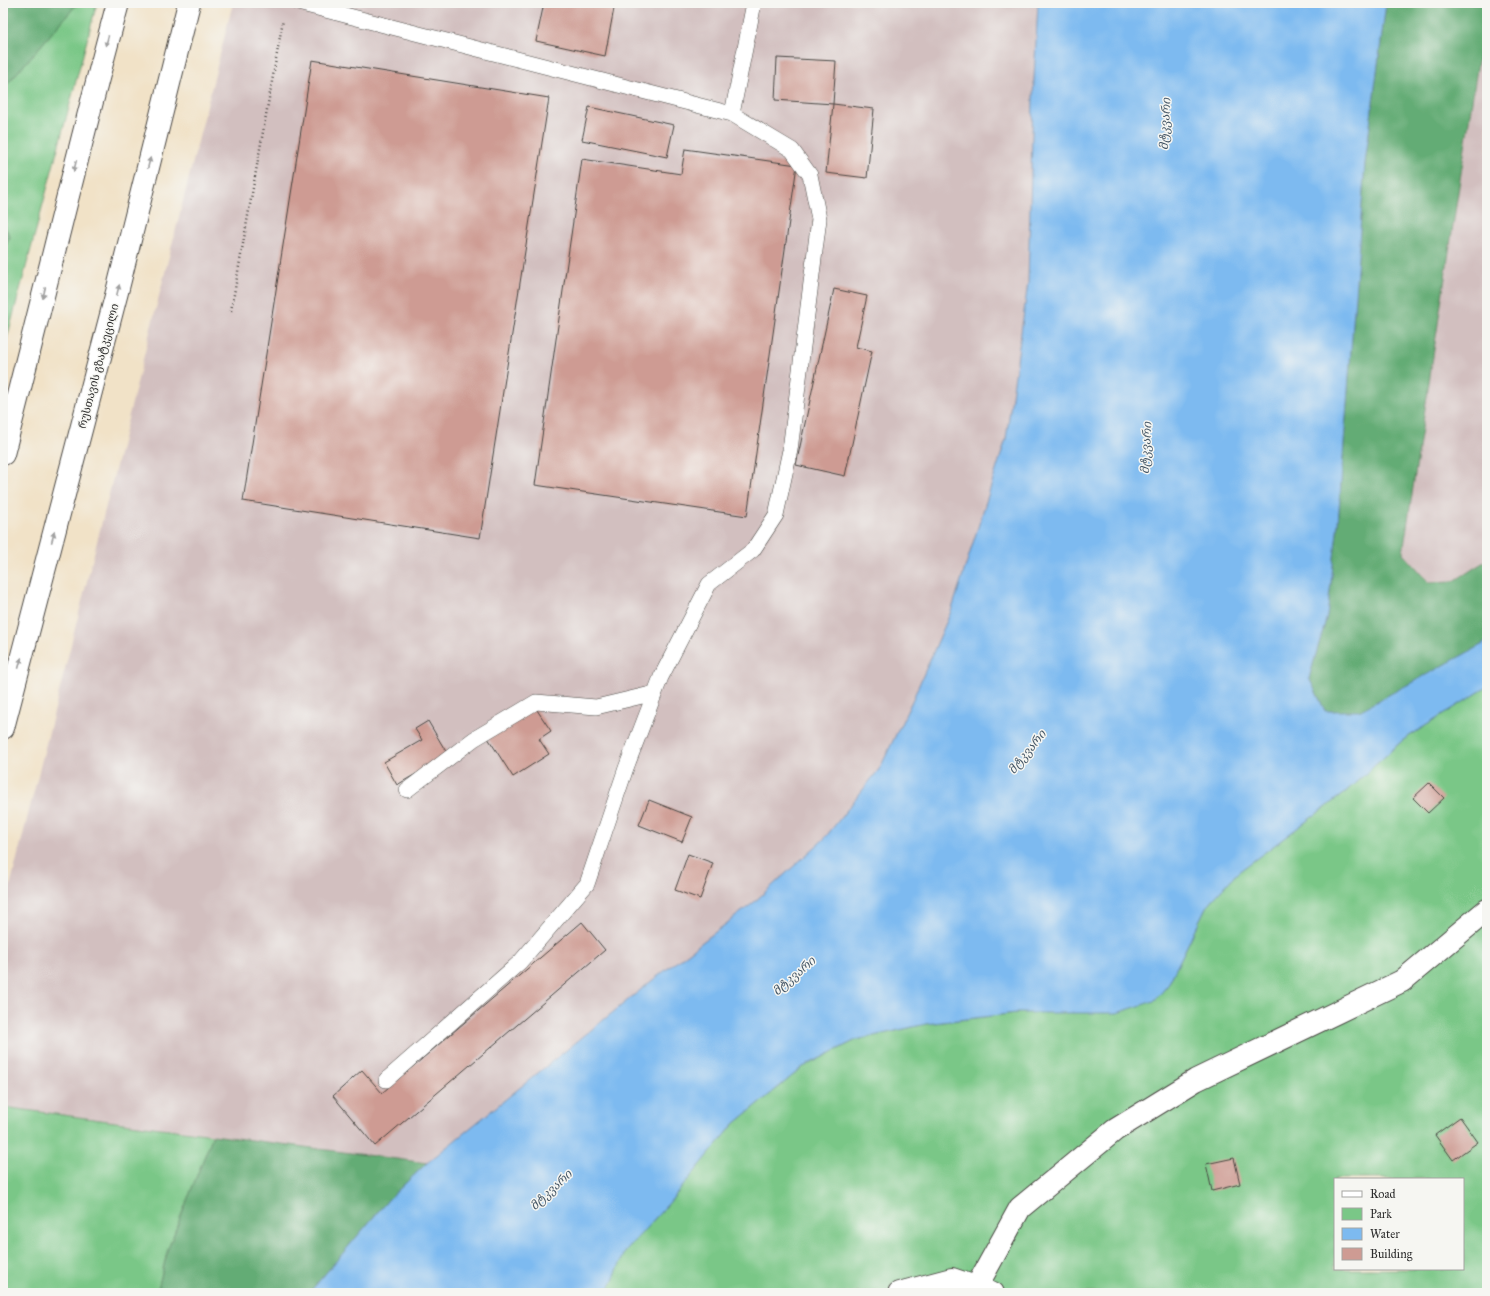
<svg xmlns="http://www.w3.org/2000/svg" width="1490" height="1296" font-family="'IM FELL Great Primer','Noto Serif Georgian',serif">
	<style>
		.industrial { fill: #d2bfbf }
		.green { fill: #7ac787; stroke: #527959; fill-rule: evenodd }
		.forest { fill: #63ac74; stroke: #476c50 }
		.water { fill: #7dbaf0; stroke: #54728e }
		.building { fill: #ce9b93 }
		.lines { fill: none; stroke-linecap: round; stroke-linejoin: round }
		.lane-casing { stroke: #494642; stroke-width: 16 }
		.street-casing { stroke: #494642; stroke-width: 24 }
		.highway-casing { stroke: #494642; stroke-width: 24 }
		.path { stroke: #494642; stroke-width: 2.5; stroke-dasharray: 1 3; stroke-linecap: butt }
		.lane { stroke: #fff; stroke-width: 15 }
		.street { stroke: #fff; stroke-width: 22 }
		.highway { stroke: #fff; stroke-width: 22 }
		.oneway { fill: #a0a0a0 }
		.labels { text-anchor: middle; stroke-width: 3; stroke-linejoin: round; paint-order: stroke }
		.street-label { font-size: 11px; fill: #2b2b2b; stroke: #f6f6f2 }
		.water-label { font-size: 12px; font-style: italic; fill: #445666; stroke: #f6f6f2 }
	</style>
	<rect width="100%" height="100%" fill="#f6f6f2"/>
	<filter id="ink" filterUnits="userSpaceOnUse"><feTurbulence type="fractalNoise" baseFrequency=".025" numOctaves="2"/><feDisplacementMap in="SourceGraphic" scale="8" xChannelSelector="R" yChannelSelector="G"/><feConvolveMatrix kernelMatrix="1 2 1 2 8 2 1 2 1" color-interpolation-filters="sRGB"/></filter>
	<filter id="wash" filterUnits="userSpaceOnUse"><feTurbulence type="fractalNoise" baseFrequency=".012" numOctaves="4" result="noise"/><feDisplacementMap in="SourceGraphic" scale="16" xChannelSelector="R" yChannelSelector="G"/><feGaussianBlur stdDeviation="0.9" result="paint"/><feColorMatrix in="noise" values="0 0 0 0 0 0 0 0 0 0 0 0 0 0 0 0 0 1.4 0 .05"/><feComposite in="paint" operator="in"/></filter>
	<g filter="url(#wash)">
		<rect width="100%" height="100%" fill="#f1e2c7"/>
		<!-- industrial -->
		<path class="industrial" d="M 233,3 L 1038,3 L 1033,98 L 1028,283 L 1006,439 L 952,609 L 912,701 L 880,768 L 824,839 L 752,904 L 654,979 L 427,1163 L 3,1107 L 3,914 Z
			M 1487,5 L 1487,560 L 1454,581 L 1429,582 L 1403,553 Z"/>
		<!-- green -->
		<path class="green" d="M 78,3 L 97,3 L 3,353 L 3,251 L 10,237 L 3,223 L 3,89 Z
			M 1487,687 L 1487,1293 L 607,1293 L 626,1250 L 669,1203 L 734,1124 L 803,1067 L 856,1040 L 926,1024 L 1016,1013 L 1154,1001 L 1168,985 L 1206,907 L 1237,873 L 1343,794 L 1403,740 ZM 1335,1179 L 1463,1179 L 1463,1269 L 1335,1269 Z
			M 3,1107 L 213,1135 L 168,1249 L 157,1293 L 3,1293 Z"/>
		<!-- forest -->
		<path class="forest" d="M 3,3 L 78,3 L 3,89 Z
			M 1386,3 L 1487,3 L 1403,553 L 1429,582 L 1454,581 L 1487,560 L 1487,642 L 1359,712 L 1325,711 L 1309,678 L 1327,616 L 1338,523 L 1365,163 Z
			M 3,223 L 10,237 L 3,251 Z
			M 213,1135 L 427,1163 L 389,1199 L 309,1293 L 157,1293 L 168,1249 Z"/>
		<!-- water -->
		<path class="water" d="M 1038,3 L 1386,3 L 1365,163 L 1338,523 L 1327,616 L 1309,678 L 1325,711 L 1359,711 L 1487,642 L 1487,687 L 1403,740 L 1343,794 L 1237,873 L 1206,907 L 1168,985 L 1154,1001 L 1117,1013 L 1016,1013 L 926,1024 L 856,1040 L 803,1067 L 734,1124 L 669,1203 L 626,1250 L 607,1293 L 309,1293 L 389,1199 L 427,1163 L 654,979 L 752,904 L 824,839 L 880,768 L 912,701 L 952,609 L 1006,439 L 1028,283 L 1033,98 Z"/>
		<g id="blocks">
			<!-- building -->
			<path class="building" d="M 544,3 L 615,3 L 605,56 L 536,41 Z
				M 777,58 L 836,61 L 833,104 L 775,100 Z
				M 312,60 L 549,98 L 480,538 L 243,501 Z
				M 833,104 L 874,109 L 867,178 L 826,173 Z
				M 589,107 L 674,125 L 667,157 L 582,140 Z
				M 685,149 L 797,165 L 747,516 L 535,485 L 582,159 L 681,174 Z
				M 834,289 L 867,296 L 856,347 L 872,351 L 845,476 L 796,465 Z
				M 535,707 L 551,731 L 539,739 L 549,754 L 513,777 L 488,738 Z
				M 428,721 L 448,755 L 397,785 L 384,762 L 422,740 L 415,729 Z
				M 1429,783 L 1444,798 L 1428,813 L 1413,798 Z
				M 649,800 L 692,817 L 682,842 L 639,825 Z
				M 688,854 L 713,863 L 700,899 L 675,890 Z
				M 582,922 L 605,950 L 375,1146 L 333,1096 L 362,1070 L 382,1093 Z
				M 1460,1117 L 1478,1142 L 1453,1160 L 1435,1135 Z
				M 1234,1158 L 1240,1184 L 1212,1191 L 1206,1164 Z"/>
		</g>
	</g>
	<g filter="url(#ink)">
		<use href="#blocks" fill-opacity="0" stroke="#494642" stroke-width="1"/>
		<g class="lines">
			<defs>
				<path id="lane" d="M 298,3 L 732,114 L 792,150 L 810,175 L 819,219 L 790,450 L 776,515 L 753,550 L 709,584 L 661,677 L 626,768 L 587,884 L 520,962 L 386,1080
					M 732,114 L 754,3
					M 407,790 L 474,739 L 536,702 L 596,707 L 655,693"/>
				<path id="street" d="M 977,1286 L 1020,1208 L 1115,1130 L 1196,1080 L 1402,981 L 1487,910
					M 899,1293 L 952,1279 L 993,1293"/>
				<path id="highway" d="M 3,454 C 42,304 77,153 118,3
					M 3,728 L 117,292 L 189,3"/>
			</defs>
			<!-- lane casing -->
			<use href="#lane" class="lane-casing"/>
			<!-- street casing -->
			<use href="#street" class="street-casing"/>
			<!-- highway casing -->
			<use href="#highway" class="highway-casing"/>
			<!-- path -->
			<path class="path" d="M 231,311 L 283,20"/>
			<!-- lane -->
			<use href="#lane" class="lane"/>
			<!-- street -->
			<use href="#street" class="street"/>
			<!-- highway -->
			<use href="#highway" class="highway"/>
		</g>
		<!-- one-way arrows -->
		<defs><path id="oneway-solid" d="M-6-.8H1V-3.2L6.5 0L1 3.2V.8H-6Z"/></defs>
		<g class="oneway">
			<use href="#oneway-solid" transform="translate(107 41) rotate(105)"/>
			<use href="#oneway-solid" transform="translate(149 163) rotate(-76)"/>
			<use href="#oneway-solid" transform="translate(75 166) rotate(104)"/>
			<use href="#oneway-solid" transform="translate(118 290) rotate(-76)"/>
			<use href="#oneway-solid" transform="translate(44 293) rotate(104)"/>
			<use href="#oneway-solid" transform="translate(53 537) rotate(-75)"/>
			<use href="#oneway-solid" transform="translate(20 663) rotate(-75)"/>
		</g>
	</g>
	<g class="labels">
		<!-- street labels -->
		<g class="street-label">
			<text transform="translate(98 366) rotate(-75)" y="4">რუსთავის გზატკეცილი</text>
		</g>
		<!-- water labels -->
		<g class="water-label">
			<text transform="translate(1165 124) rotate(-87)" y="4">მტკვარი</text>
			<text transform="translate(1146 448) rotate(-87)" y="4">მტკვარი</text>
			<text transform="translate(1027 752) rotate(-51)" y="4">მტკვარი</text>
			<text transform="translate(794 976) rotate(-41)" y="4">მტკვარი</text>
			<text transform="translate(551 1190) rotate(-43)" y="4">მტკვარი</text>
		</g>
	</g>
	<!-- margin -->
	<rect width="1490" height="1296" fill="none" stroke="#f6f6f2" stroke-width="16"/>
	<!-- legend -->
	<rect x="1334" y="1178" width="130" height="92" fill="#f6f6f2" stroke="#a5a5a2"/>
	<rect x="1342" y="1191" width="20" height="6" fill="#ffffff" stroke="#a5a5a2"/>
	<text x="1370" y="1198" font-size="12" fill="#2b2b2b">Road</text>
	<rect x="1342" y="1208" width="20" height="12" fill="#7ac787" stroke="#a5a5a2"/>
	<text x="1370" y="1218" font-size="12" fill="#2b2b2b">Park</text>
	<rect x="1342" y="1228" width="20" height="12" fill="#7dbaf0" stroke="#a5a5a2"/>
	<text x="1370" y="1238" font-size="12" fill="#2b2b2b">Water</text>
	<rect x="1342" y="1248" width="20" height="12" fill="#ce9b93" stroke="#a5a5a2"/>
	<text x="1370" y="1258" font-size="12" fill="#2b2b2b">Building</text>
</svg>
